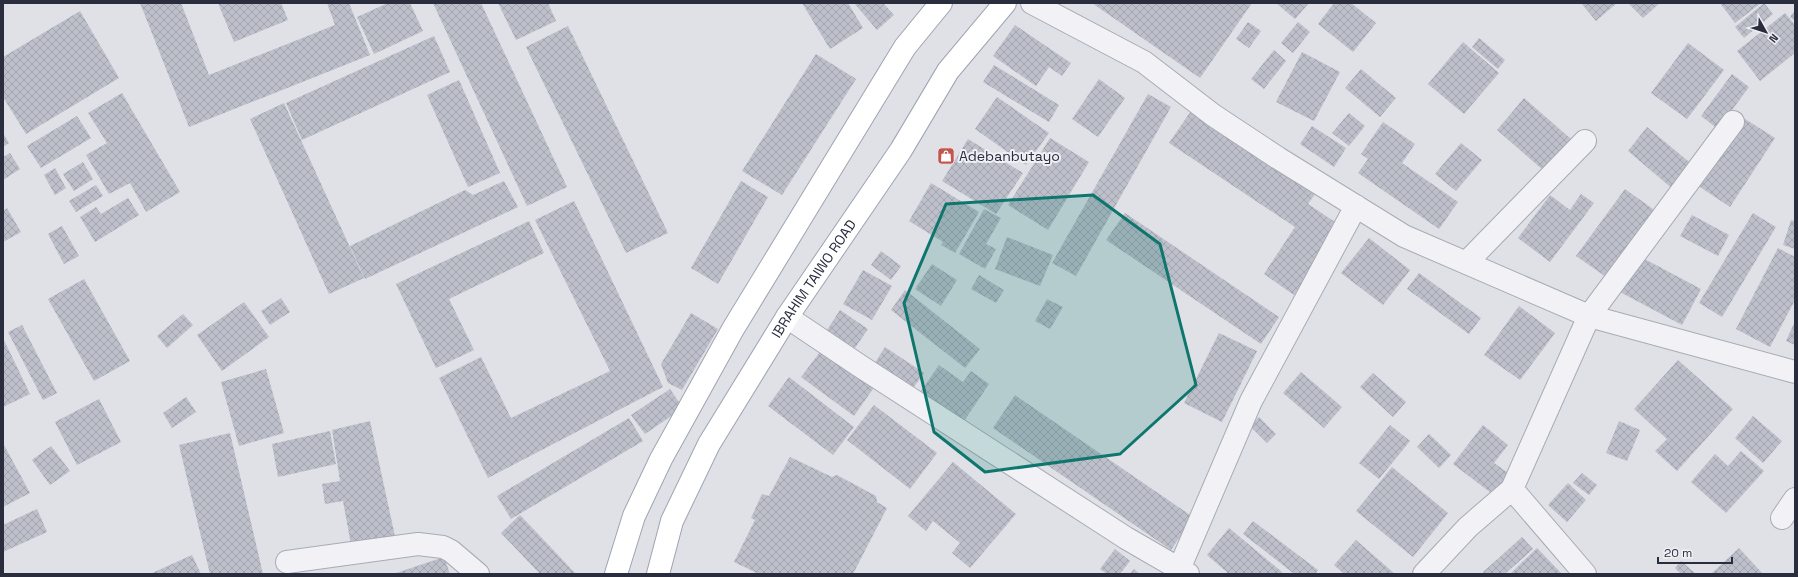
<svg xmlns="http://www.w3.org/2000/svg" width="1798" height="577" font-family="'Space Grotesk',sans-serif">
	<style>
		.building { fill: url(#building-cross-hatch) }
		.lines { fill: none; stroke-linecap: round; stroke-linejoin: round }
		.minor-casing { stroke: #a8abb4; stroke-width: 24 }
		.major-casing { stroke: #a0a3b2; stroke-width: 24 }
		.minor { stroke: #f2f2f6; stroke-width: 22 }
		.major { stroke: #fff; stroke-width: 22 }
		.marked { fill: #0f766e; fill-opacity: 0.2; stroke: #0f766e; stroke-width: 3; stroke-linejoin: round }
		.labels { text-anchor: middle; stroke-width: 4; stroke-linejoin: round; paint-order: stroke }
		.poi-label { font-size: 14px; fill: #292d3d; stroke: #eff0f5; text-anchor: start }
		.street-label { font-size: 14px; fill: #292d3d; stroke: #eff0f5 }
	</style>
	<defs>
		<pattern id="building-cross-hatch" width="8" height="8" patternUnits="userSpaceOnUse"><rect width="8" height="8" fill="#bdbfca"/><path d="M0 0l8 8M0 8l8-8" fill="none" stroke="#a2a4ae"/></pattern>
	</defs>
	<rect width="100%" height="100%" fill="#dfe1e7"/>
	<!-- building -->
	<path class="building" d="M 140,3 L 181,3 L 209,75 L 335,25 L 327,3 L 349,3 L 370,55 L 189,127 Z
		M 218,3 L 281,3 L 288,20 L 234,42 Z
		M 388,3 L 410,3 L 423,31 L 374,54 L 357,17 Z
		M 433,3 L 481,3 L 567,187 L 527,206 Z
		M 498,3 L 548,3 L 556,21 L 516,40 Z
		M 802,3 L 848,3 L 863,28 L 830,49 Z
		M 854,3 L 883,3 L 894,15 L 877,30 Z
		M 1092,3 L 1252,3 L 1200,78 Z
		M 1276,3 L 1309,3 L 1295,19 Z
		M 1334,3 L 1351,3 L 1376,23 L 1353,52 L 1318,24 Z
		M 1581,3 L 1617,3 L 1596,21 Z
		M 1628,3 L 1660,3 L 1643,18 Z
		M 1720,3 L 1761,3 L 1735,23 Z
		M 1764,3 L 1773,14 L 1744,38 L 1735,27 Z
		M 1795,10 L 1795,21 L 1790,17 Z
		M 80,11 L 119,78 L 26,134 L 3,97 L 3,57 Z
		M 1785,13 L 1795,25 L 1795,53 L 1760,81 L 1737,51 Z
		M 1248,22 L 1261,31 L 1249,48 L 1236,39 Z
		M 1298,22 L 1310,32 L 1293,53 L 1281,43 Z
		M 1015,25 L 1071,63 L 1062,76 L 1049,67 L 1036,86 L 993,56 Z
		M 568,26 L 668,233 L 626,253 L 526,47 Z
		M 434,36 L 450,72 L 302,140 L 286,103 Z
		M 1479,38 L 1505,60 L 1498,69 L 1472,47 Z
		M 1463,42 L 1499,73 L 1464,114 L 1428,84 Z
		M 1688,43 L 1724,70 L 1687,119 L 1651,93 Z
		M 1274,50 L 1286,61 L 1264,89 L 1251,79 Z
		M 1302,52 L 1340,72 L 1314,121 L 1276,102 Z
		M 816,54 L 856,79 L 782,195 L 742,171 Z
		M 994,65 L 1059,105 L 1049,122 L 983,82 Z
		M 1361,69 L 1396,98 L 1380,117 L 1345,88 Z
		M 1732,74 L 1749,87 L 1718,129 L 1701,116 Z
		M 1099,79 L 1125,98 L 1098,137 L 1072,119 Z
		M 459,80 L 500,173 L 468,187 L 427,95 Z
		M 122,93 L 180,192 L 146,212 L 130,183 L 109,194 L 86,155 L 107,143 L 88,113 Z
		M 1148,94 L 1171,107 L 1076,276 L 1052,263 Z
		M 997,97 L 1049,133 L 1026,165 L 975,129 Z
		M 1524,98 L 1571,139 L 1543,170 L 1497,130 Z
		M 284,103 L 364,278 L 329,294 L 250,119 Z
		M 1191,111 L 1315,194 L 1308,204 L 1341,226 L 1294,295 L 1264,274 L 1295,227 L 1169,143 Z
		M 1349,113 L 1365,126 L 1349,146 L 1332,133 Z
		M 77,116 L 91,138 L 41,168 L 27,146 Z
		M 1742,117 L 1775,138 L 1730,207 L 1697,185 Z
		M 1383,122 L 1415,144 L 1402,163 L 1458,202 L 1439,229 L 1358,173 L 1368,159 L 1361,154 Z
		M 1312,126 L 1346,148 L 1334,167 L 1300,144 Z
		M 1647,127 L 1694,166 L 1674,190 L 1628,151 Z
		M 3,133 L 9,143 L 3,147 Z
		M 1050,138 L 1089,162 L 1048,230 L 1008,205 Z
		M 968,139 L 1023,173 L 996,214 L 942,181 Z
		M 1461,143 L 1482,160 L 1456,191 L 1435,174 Z
		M 10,153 L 20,169 L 3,180 L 3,157 Z
		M 83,162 L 93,179 L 74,191 L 63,174 Z
		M 55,168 L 66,188 L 55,195 L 44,175 Z
		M 504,181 L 518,207 L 365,279 L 350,246 L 465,190 L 473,195 Z
		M 741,181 L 768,197 L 718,284 L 691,268 Z
		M 931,183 L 979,212 L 955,253 L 941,245 L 943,242 L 909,221 Z
		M 96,185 L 103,196 L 76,212 L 69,201 Z
		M 1625,189 L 1657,212 L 1609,279 L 1576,256 Z
		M 1581,194 L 1594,203 L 1550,262 L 1518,238 L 1550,195 L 1570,210 Z
		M 128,198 L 139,215 L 95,242 L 80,217 L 96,207 L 101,214 Z
		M 574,201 L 663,387 L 488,478 L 439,378 L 481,357 L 511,418 L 610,371 L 535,220 Z
		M 7,208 L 21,232 L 3,242 L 3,211 Z
		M 984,209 L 1001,218 L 986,244 L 996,249 L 985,269 L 959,254 Z
		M 1125,213 L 1279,317 L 1261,344 L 1106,240 Z
		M 1753,213 L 1776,227 L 1722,317 L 1699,303 Z
		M 1692,215 L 1729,235 L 1718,256 L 1680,236 Z
		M 1791,220 L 1795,221 L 1795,249 L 1783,245 Z
		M 529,221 L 544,253 L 449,299 L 474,350 L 436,368 L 396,284 Z
		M 62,226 L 79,256 L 64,264 L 48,234 Z
		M 1007,237 L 1053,255 L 1040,286 L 995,269 Z
		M 1369,238 L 1410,270 L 1383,305 L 1341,273 Z
		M 1778,248 L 1795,257 L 1795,300 L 1770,347 L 1736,329 Z
		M 881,251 L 901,266 L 891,280 L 871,265 Z
		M 1639,256 L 1701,289 L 1682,325 L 1620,292 Z
		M 932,264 L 957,280 L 941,306 L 915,289 Z
		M 863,270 L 892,286 L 872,320 L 843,304 Z
		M 1419,273 L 1481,318 L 1469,334 L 1407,289 Z
		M 979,275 L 1004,290 L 996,303 L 971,289 Z
		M 84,279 L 130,361 L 94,381 L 48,299 Z
		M 905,290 L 980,349 L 965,368 L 891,310 Z
		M 281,298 L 290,312 L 270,325 L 261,311 Z
		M 1047,299 L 1063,307 L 1050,329 L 1035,321 Z
		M 244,302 L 269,337 L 222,371 L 197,335 Z
		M 1519,306 L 1555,333 L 1520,380 L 1484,355 Z
		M 840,310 L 868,329 L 855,348 L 827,330 Z
		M 691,313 L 718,329 L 682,390 L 668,383 L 661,364 Z
		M 183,314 L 193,325 L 167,348 L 157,336 Z
		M 1795,321 L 1795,345 L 1786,341 Z
		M 22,325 L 57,393 L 43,400 L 8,332 Z
		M 1219,333 L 1257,351 L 1222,422 L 1184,403 Z
		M 3,338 L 30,394 L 3,407 Z
		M 885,347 L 924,373 L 911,391 L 873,366 Z
		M 823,348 L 875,386 L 854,416 L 801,377 Z
		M 1678,360 L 1733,409 L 1677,471 L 1655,451 L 1667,439 L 1634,409 Z
		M 939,365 L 963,382 L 971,371 L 989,384 L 962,424 L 919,394 Z
		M 266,369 L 284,433 L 239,446 L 221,382 Z
		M 1301,372 L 1342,407 L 1324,428 L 1283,393 Z
		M 1373,373 L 1406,402 L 1393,417 L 1360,387 Z
		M 789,377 L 854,427 L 833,455 L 768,406 Z
		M 670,389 L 683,408 L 645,434 L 631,415 Z
		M 1015,395 L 1193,517 L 1171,550 L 993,428 Z
		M 186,397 L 196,412 L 172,428 L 163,413 Z
		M 99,399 L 121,442 L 77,465 L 55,422 Z
		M 874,405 L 937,453 L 910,489 L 847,440 Z
		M 1753,416 L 1782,441 L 1763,463 L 1735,438 Z
		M 1259,417 L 1276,434 L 1267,443 L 1250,426 Z
		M 629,418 L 643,441 L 511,519 L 497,496 Z
		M 370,421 L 396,541 L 352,550 L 343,501 L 325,504 L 322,484 L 340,481 L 332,430 Z
		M 1619,421 L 1640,430 L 1627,461 L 1606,453 Z
		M 1390,425 L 1410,441 L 1379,479 L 1359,463 Z
		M 1483,425 L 1508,445 L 1494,463 L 1511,475 L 1495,496 L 1453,464 Z
		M 330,431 L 336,464 L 278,477 L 272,444 Z
		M 230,433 L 263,574 L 210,574 L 179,445 Z
		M 1429,434 L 1451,455 L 1439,468 L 1417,447 Z
		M 3,443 L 30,493 L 3,507 Z
		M 51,446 L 70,471 L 50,485 L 32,460 Z
		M 1741,451 L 1764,471 L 1726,513 L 1691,482 L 1715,454 L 1728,466 Z
		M 790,457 L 832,477 L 837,475 L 876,496 L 877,502 L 887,508 L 853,574 L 759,574 L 734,562 L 755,520 L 751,518 L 762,494 L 769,496 Z
		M 953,462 L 1016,514 L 970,568 L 952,553 L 960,543 L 933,521 L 926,531 L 908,516 Z
		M 1392,467 L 1448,513 L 1413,557 L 1356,511 Z
		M 1582,473 L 1597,485 L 1589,495 L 1573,483 Z
		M 1568,483 L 1586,500 L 1567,522 L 1548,505 Z
		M 37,509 L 47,532 L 3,552 L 3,525 Z
		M 520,515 L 576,574 L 540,574 L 501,533 Z
		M 1253,521 L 1318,570 L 1315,574 L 1292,574 L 1293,573 L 1243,534 Z
		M 1229,528 L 1282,572 L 1280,574 L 1229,574 L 1207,555 Z
		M 1522,537 L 1533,549 L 1505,574 L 1485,574 L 1483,572 Z
		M 1356,540 L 1395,574 L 1344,574 L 1334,565 Z
		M 1537,548 L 1562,574 L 1510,574 Z
		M 1739,548 L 1763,574 L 1711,574 Z
		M 1115,549 L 1130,561 L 1120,574 L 1107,574 L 1100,569 Z
		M 192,555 L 201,574 L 150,574 Z
		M 444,557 L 450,574 L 393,574 Z
		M 1681,561 L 1696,574 L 1681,574 L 1675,568 Z
		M 1134,569 L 1140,574 L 1130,574 Z"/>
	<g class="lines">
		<defs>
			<path id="minor" d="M 1032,3 L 1144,62 L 1213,115 L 1278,158 L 1404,236 L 1589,316 L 1795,372
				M 1467,262 L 1585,141
				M 787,317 L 860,366 L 1126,538 L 1188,574
				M 1512,489 L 1585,574
				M 1782,518 L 1795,499
				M 287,562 L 418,544 L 443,547 L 451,551 L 478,574
				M 1177,574 L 1251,401 L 1356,206
				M 1424,574 L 1468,527 L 1512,489 L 1589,316 L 1733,122"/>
			<g id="major">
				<path d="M 616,574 L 634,516 L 661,459 L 733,329 L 905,47 L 941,3"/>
				<path id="s1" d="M 658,574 L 672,521 L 709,444 L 787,317 L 901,150 L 948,71 L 1005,3"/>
			</g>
		</defs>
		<!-- minor casing -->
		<use href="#minor" class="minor-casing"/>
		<!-- major casing -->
		<use href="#major" class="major-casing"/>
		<!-- minor -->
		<use href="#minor" class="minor"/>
		<!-- major -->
		<use href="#major" class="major"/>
	</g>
	<!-- marked area -->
	<path class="marked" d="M 1093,195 L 1160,244 L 1196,385 L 1120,454 L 985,472 L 934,432 L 904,303 L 946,204 Z"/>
	<!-- icons -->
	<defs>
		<symbol id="shop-square" viewBox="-11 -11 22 22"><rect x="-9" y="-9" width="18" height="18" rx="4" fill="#c3544e" stroke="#eff0f5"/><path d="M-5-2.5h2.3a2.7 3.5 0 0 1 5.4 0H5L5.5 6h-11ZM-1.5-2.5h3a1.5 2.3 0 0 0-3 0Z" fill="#fff"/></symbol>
	</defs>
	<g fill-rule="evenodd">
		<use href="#shop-square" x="936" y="146" width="20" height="20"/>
	</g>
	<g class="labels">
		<!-- poi labels -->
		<g class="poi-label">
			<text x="959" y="161">Adebanbutayo</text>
		</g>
		<!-- street labels -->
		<g class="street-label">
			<text dy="5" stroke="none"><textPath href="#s1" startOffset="336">IBRAHIM TAIWO ROAD</textPath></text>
		</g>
	</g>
	<!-- border -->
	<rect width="1798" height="577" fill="none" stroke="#292d3d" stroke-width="8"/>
	<!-- north arrow -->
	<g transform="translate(1766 32) rotate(129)" stroke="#eff0f5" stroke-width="3" paint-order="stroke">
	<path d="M0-3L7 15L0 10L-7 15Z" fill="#292d3d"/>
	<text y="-6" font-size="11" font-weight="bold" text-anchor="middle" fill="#292d3d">N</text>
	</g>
	<!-- scale -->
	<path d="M1658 557v6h74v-6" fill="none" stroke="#292d3d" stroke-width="2"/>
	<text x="1664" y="557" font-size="12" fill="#292d3d" stroke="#eff0f5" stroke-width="3" paint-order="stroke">20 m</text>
</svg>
